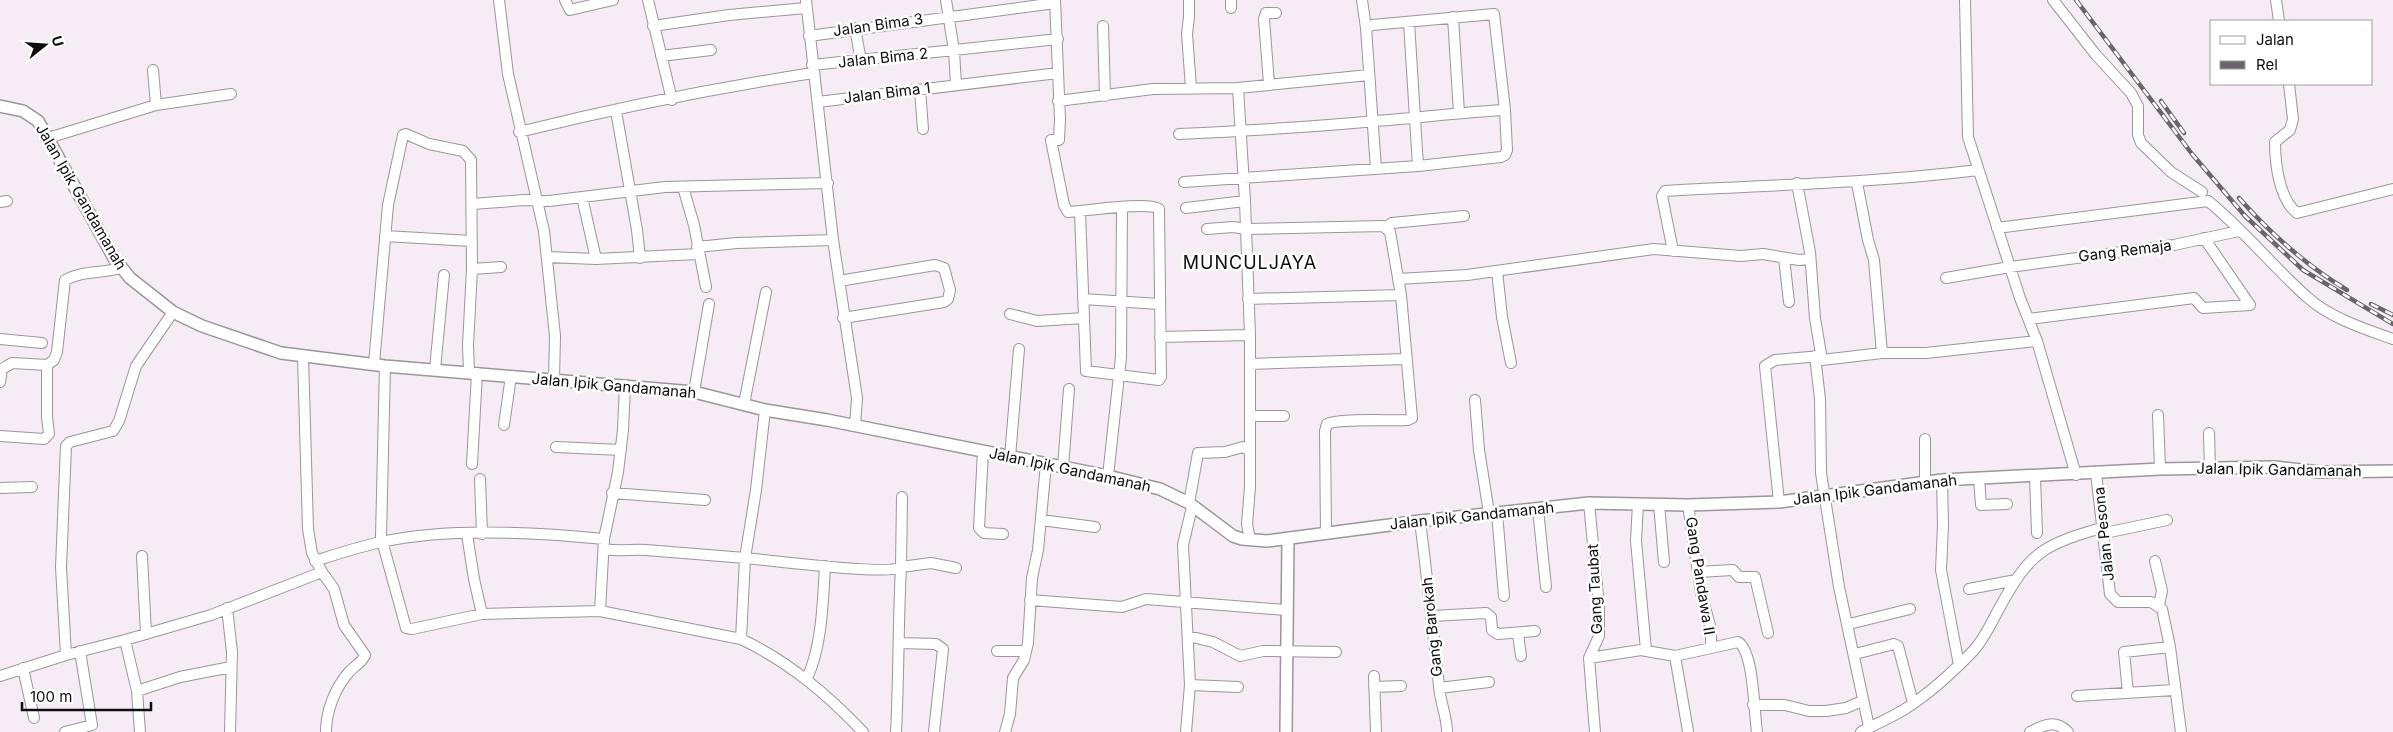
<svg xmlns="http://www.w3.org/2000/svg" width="2393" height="732" font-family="Inter,sans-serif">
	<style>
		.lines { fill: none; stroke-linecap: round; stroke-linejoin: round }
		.minor-casing { stroke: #9d949c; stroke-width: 12 }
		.tertiary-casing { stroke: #9d949c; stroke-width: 14 }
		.minor { stroke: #fff; stroke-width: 10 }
		.tertiary { stroke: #fff; stroke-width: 11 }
		.rail-casing { stroke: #6a656a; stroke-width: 4.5 }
		.rail { stroke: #fff; stroke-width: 2.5; stroke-dasharray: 8; stroke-linecap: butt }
		.labels { text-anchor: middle; stroke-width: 5; stroke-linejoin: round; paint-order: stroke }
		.street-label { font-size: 15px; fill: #0f0c0f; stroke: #fff }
		.quarter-label { font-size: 18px; letter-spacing: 1px; fill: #0f0c0f; stroke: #fff }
	</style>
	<rect width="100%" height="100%" fill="#f6ecf5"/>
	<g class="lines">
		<defs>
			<path id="minor" d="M 499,0 L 508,74 L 544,231 L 555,336 L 554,380
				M 565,0 L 570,10 L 613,0
				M 648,0 L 672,100
				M 806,0 L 833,240 L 857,398 L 855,426
				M 946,0 L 954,51 L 956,84
				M 1055,0 L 1060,119 L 1059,140 L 1051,140 L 1064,205 L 1068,212 C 1085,211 1149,201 1159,209 L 1161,377 L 1159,380 L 1086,371 L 1080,212
				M 1189,0 L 1189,17 L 1187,34 L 1191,88
				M 1231,0 L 1231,8
				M 1362,0 L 1366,28
				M 1965,0 L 1968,137 L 2020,298 L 2037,341 L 2076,475
				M 2053,0 L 2096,55 L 2131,93 L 2138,106 L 2138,135 L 2141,143 L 2171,172 L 2202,192
				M 2276,0 L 2279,21
				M 1453,17 L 1459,113
				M 1409,22 L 1418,166
				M 653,26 L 729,15 L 806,8
				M 1103,26 L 1105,96
				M 855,28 L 861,61
				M 809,36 L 1055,3
				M 661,56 L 711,50
				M 812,65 L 1058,39
				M 1269,84 L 1264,19 L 1266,13 L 1276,13
				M 2289,84 L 2293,119 L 2290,130 L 2275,142 C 2275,163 2279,199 2297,213 L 2393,189
				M 1238,88 L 1245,201 L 1250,335 L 1250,487 L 1247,524 L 1250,540
				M 920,90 L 923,129
				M 1058,101 L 1153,89 L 1238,88 L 1369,75
				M 818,102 L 1058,73
				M 156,105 L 231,94
				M 616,111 L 637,230 L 640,258
				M 519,132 C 616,108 715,88 813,73
				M 1179,134 C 1245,131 1311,127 1376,121 C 1419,118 1462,112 1505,110 L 1494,14 L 1372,25 L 1366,28 L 1376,169
				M 48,138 L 156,105 L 153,70
				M 1184,182 L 1418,166 L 1501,157 L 1505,155 L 1507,150 L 1505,110
				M 1797,183 L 1810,252 L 1815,318 L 1822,360 L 1882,353 L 1926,353 L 2037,341
				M 1857,183 L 1868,240 L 1874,260 L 1882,353
				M 683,187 L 694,225 L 706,287
				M 582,197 L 596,259
				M 0,202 L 7,201
				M 472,204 L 525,200 L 549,201 L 665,187 L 828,183
				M 1186,208 L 1245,201
				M 1386,227 L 1392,223 L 1464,216
				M 1997,228 L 2208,201 C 2244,230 2273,267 2307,297 C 2330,318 2365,329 2393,339
				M 1207,229 L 1233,227 L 1246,229 L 1383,226 L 1390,232 L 1401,295 L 1412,418 L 1408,420 C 1392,421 1338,418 1327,424 L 1325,431 L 1326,533
				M 385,236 L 471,241
				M 2204,238 L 2250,305
				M 697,247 L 737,243 L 833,240
				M 1673,251 L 1662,196 L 1665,191 C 1770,185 1874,183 1978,170
				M 547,257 L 596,259 L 698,254
				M 1784,258 L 1789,302
				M 472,269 L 501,267
				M 1497,271 L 1502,317 L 1511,363
				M 1946,278 L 2010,267 L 2174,245 L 2239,231
				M 1398,279 L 1467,275 L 1654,249 L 1741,256 L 1763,254 L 1799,260 L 1810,259
				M 839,281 L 935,265 L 944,268 L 950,290 L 948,299 L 944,302 L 843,318
				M 1083,299 L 1159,304
				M 1248,299 L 1401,295
				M 1010,314 L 1037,321 L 1084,318
				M 2029,319 L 2194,298 L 2203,308 L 2250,305
				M 1160,337 L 1250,335
				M 0,339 L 42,343
				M 1815,356 L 1820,399 L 1821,473 L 1839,587 L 1869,727
				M 374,364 L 388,205 L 403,135 L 406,134 L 429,144 L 463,151 L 471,160 L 472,269 L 468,345 L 469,373
				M 1250,364 L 1405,359
				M 385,366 L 381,537 L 406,628 L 412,629 L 482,614 L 600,611
				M 435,369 L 444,275
				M 0,382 L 2,369 L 12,363 L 47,365
				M 625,385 L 623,430 L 618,472 L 604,539 L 600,611 L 741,639 C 789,662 827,694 863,732
				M 694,392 L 709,304
				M 1475,400 L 1479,450 L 1489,513
				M 744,404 L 766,292
				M 765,410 L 756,490 L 745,558 C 769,560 889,576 901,567 C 898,622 899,677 896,732
				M 2158,415 L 2160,469
				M 1251,416 L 1284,416
				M 504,425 L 511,376
				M 2209,433 L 2210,468
				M 0,436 L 44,439 L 49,434 L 47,417 L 47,365 L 54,360 L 57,352 L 65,280 C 85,270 99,274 121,268
				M 556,447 L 621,450
				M 983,451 L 979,528 L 984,533 L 1003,534
				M 1010,457 L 1019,349
				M 472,464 L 477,373
				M 1063,467 L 1069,389
				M 2096,473 L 2110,594 L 2118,602 L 2151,602 L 2162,609 L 2170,647 L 2181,732
				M 1108,476 L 1121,357 L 1122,207
				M 2035,476 L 2037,533
				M 1979,478 L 1981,505 L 2007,504
				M 480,479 L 482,534
				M 1942,480 L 1943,525 L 1941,570 L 1959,665
				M 1925,482 L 1925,439
				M 0,488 L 32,487
				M 612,493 L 705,500
				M 902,497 L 901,567 L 931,563 L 956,568
				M 1779,502 L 1765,366 L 1775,360 L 1820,356
				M 1189,503 L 1198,453 L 1225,452 L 1243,447 L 1250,451
				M 1589,503 L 1599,606 L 1599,636 L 1589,658 L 1595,732
				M 1638,504 L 1636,541 L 1646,650
				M 1659,504 L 1664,562
				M 1688,505 L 1701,593 L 1711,629 L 1711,647
				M 1538,509 L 1546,587
				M 1497,513 L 1504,596
				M 1041,520 L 1095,527
				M 1420,521 C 1427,576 1433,631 1439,686 C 1440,702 1447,716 1447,732
				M 2105,533 L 2167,520
				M 467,534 L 474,579 L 482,614
				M 604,549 C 621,552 630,549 646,550 L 745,558 L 741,639
				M 142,556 L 146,634
				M 315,561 C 337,554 358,547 381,542 C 449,527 535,532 604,539
				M 2155,561 L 2162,591 L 2159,605
				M 322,572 L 334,589 L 344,625 L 365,655 C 363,662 354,666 349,672 C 335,688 326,711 326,732
				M 1698,572 L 1733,570 L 1739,577 L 1755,577 L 1768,633
				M 1969,589 L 2016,580
				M 1030,600 L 1122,607 L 1146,599 L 1286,610
				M 227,608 L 232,652 L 230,732
				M 1432,616 L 1486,613 L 1491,617 L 1492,630 L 1498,634 L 1535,631
				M 1849,624 L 1910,609
				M 1518,634 L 1521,656
				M 1188,636 L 1213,642 L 1240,656 L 1263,651 L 1336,652
				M 125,640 L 137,691 L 140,732
				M 899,643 L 936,644 L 943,649 L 934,732
				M 997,651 L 1026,651
				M 1855,654 L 1894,644 L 1898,646 L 1913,703
				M 66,655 L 61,567 L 66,446 L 70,442 L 113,431 L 119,421 L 136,366 L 173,312
				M 1675,656 L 1688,731
				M 1589,658 L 1641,650 L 1675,656 L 1738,642 C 1754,651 1754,713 1757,732
				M 23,668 L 34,718
				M 0,676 L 66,655 L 125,640 L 211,615 L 322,572 L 312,553 L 308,529 L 303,357
				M 1374,676 L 1376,732
				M 807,678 C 822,647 823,600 825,566
				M 1190,685 L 1238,687
				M 1374,687 L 1401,686
				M 1439,688 L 1489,682
				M 137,691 L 180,677 L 231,667
				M 2128,693 L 2124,652 L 2170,647
				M 2077,696 L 2174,690
				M 1753,705 L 1785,705 L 1809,711 L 1826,711 L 1846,708 L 1862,701
				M 65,732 L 92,725 L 80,651
				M 1005,732 L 1010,714 L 1013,678 L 1024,660 L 1028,643 L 1032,578 L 1038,550 L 1046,464
				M 1186,732 L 1190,685 L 1183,545 L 1192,507
				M 1861,732 C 1875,724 1891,718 1905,709 C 1930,693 1954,671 1974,650 C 1985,638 1992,621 2000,607 C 2031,550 2044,545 2104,527
				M 2030,732 C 2044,725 2055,719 2068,732"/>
			<path id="tertiary" d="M 0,106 L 23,111 L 38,121 L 114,258 L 130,278 L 173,312 L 202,326 L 281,353 L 385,366 L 694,392 L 765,410 L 827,420 L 1108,476 L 1160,489 L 1189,503 L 1233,536 L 1242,539 L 1267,541 L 1420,521 L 1589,503 L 1688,505 L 1779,502 L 1942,480 L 2160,469 L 2275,467 L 2320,472 L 2393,471
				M 1286,732 L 1288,538"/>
		</defs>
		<!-- minor casing -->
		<use href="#minor" class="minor-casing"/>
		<!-- tertiary casing -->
		<use href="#tertiary" class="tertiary-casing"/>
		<!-- minor -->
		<use href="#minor" class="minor"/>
		<!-- tertiary -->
		<use href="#tertiary" class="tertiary"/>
		<defs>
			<path id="rail" d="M 2076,0 L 2192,154 L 2245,216 L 2303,270 L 2393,324
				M 2161,101 L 2184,133
				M 2239,198 C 2270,233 2307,266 2347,290
				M 2371,304 L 2393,315"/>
		</defs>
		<!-- rail casing -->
		<use href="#rail" class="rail-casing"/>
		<!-- rail -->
		<use href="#rail" class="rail"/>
	</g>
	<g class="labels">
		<!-- street labels -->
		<g class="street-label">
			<text transform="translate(878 25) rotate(-8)" y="5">Jalan Bima 3</text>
			<text transform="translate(883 58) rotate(-6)" y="5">Jalan Bima 2</text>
			<text transform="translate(887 93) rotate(-7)" y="5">Jalan Bima 1</text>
			<text transform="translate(81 197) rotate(60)" y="5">Jalan Ipik Gandamanah</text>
			<text transform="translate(2125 251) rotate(-7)" y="5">Gang Remaja</text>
			<text transform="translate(614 386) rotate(5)" y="5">Jalan Ipik Gandamanah</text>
			<text transform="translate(1070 470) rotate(12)" y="5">Jalan Ipik Gandamanah</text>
			<text transform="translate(2279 470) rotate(1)" y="5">Jalan Ipik Gandamanah</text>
			<text transform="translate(1875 490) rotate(-7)" y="5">Jalan Ipik Gandamanah</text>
			<text transform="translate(1472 516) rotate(-6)" y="5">Jalan Ipik Gandamanah</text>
			<text transform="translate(2104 534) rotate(-96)" y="5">Jalan Pesona</text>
			<text transform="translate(1700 576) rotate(81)" y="5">Gang Pandawa II</text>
			<text transform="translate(1595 589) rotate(-93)" y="5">Gang Taubat</text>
			<text transform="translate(1432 627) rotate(-96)" y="5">Gang Barokah</text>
		</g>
		<!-- quarter labels -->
		<g class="quarter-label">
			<text x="1250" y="269">MUNCULJAYA</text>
		</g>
	</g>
	<!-- legend -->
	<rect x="2210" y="20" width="162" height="65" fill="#ffffff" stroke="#9f9e9f"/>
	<rect x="2220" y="36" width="25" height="8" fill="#ffffff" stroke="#9f9e9f"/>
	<text x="2256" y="45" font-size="15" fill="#0f0c0f">Jalan</text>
	<rect x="2220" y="61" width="25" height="8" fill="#6a656a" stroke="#9f9e9f"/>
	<text x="2256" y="70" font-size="15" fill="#0f0c0f">Rel</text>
	<!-- north arrow -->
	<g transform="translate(45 45) rotate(73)" stroke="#ffffff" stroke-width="4" paint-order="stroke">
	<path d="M0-4L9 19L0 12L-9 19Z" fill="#0f0c0f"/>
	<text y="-8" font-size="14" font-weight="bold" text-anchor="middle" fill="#0f0c0f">U</text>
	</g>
	<!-- scale -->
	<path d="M22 702v8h129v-8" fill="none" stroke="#0f0c0f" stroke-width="2.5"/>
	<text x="30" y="702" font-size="15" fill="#0f0c0f" stroke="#ffffff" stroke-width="4" paint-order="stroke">100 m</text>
</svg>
